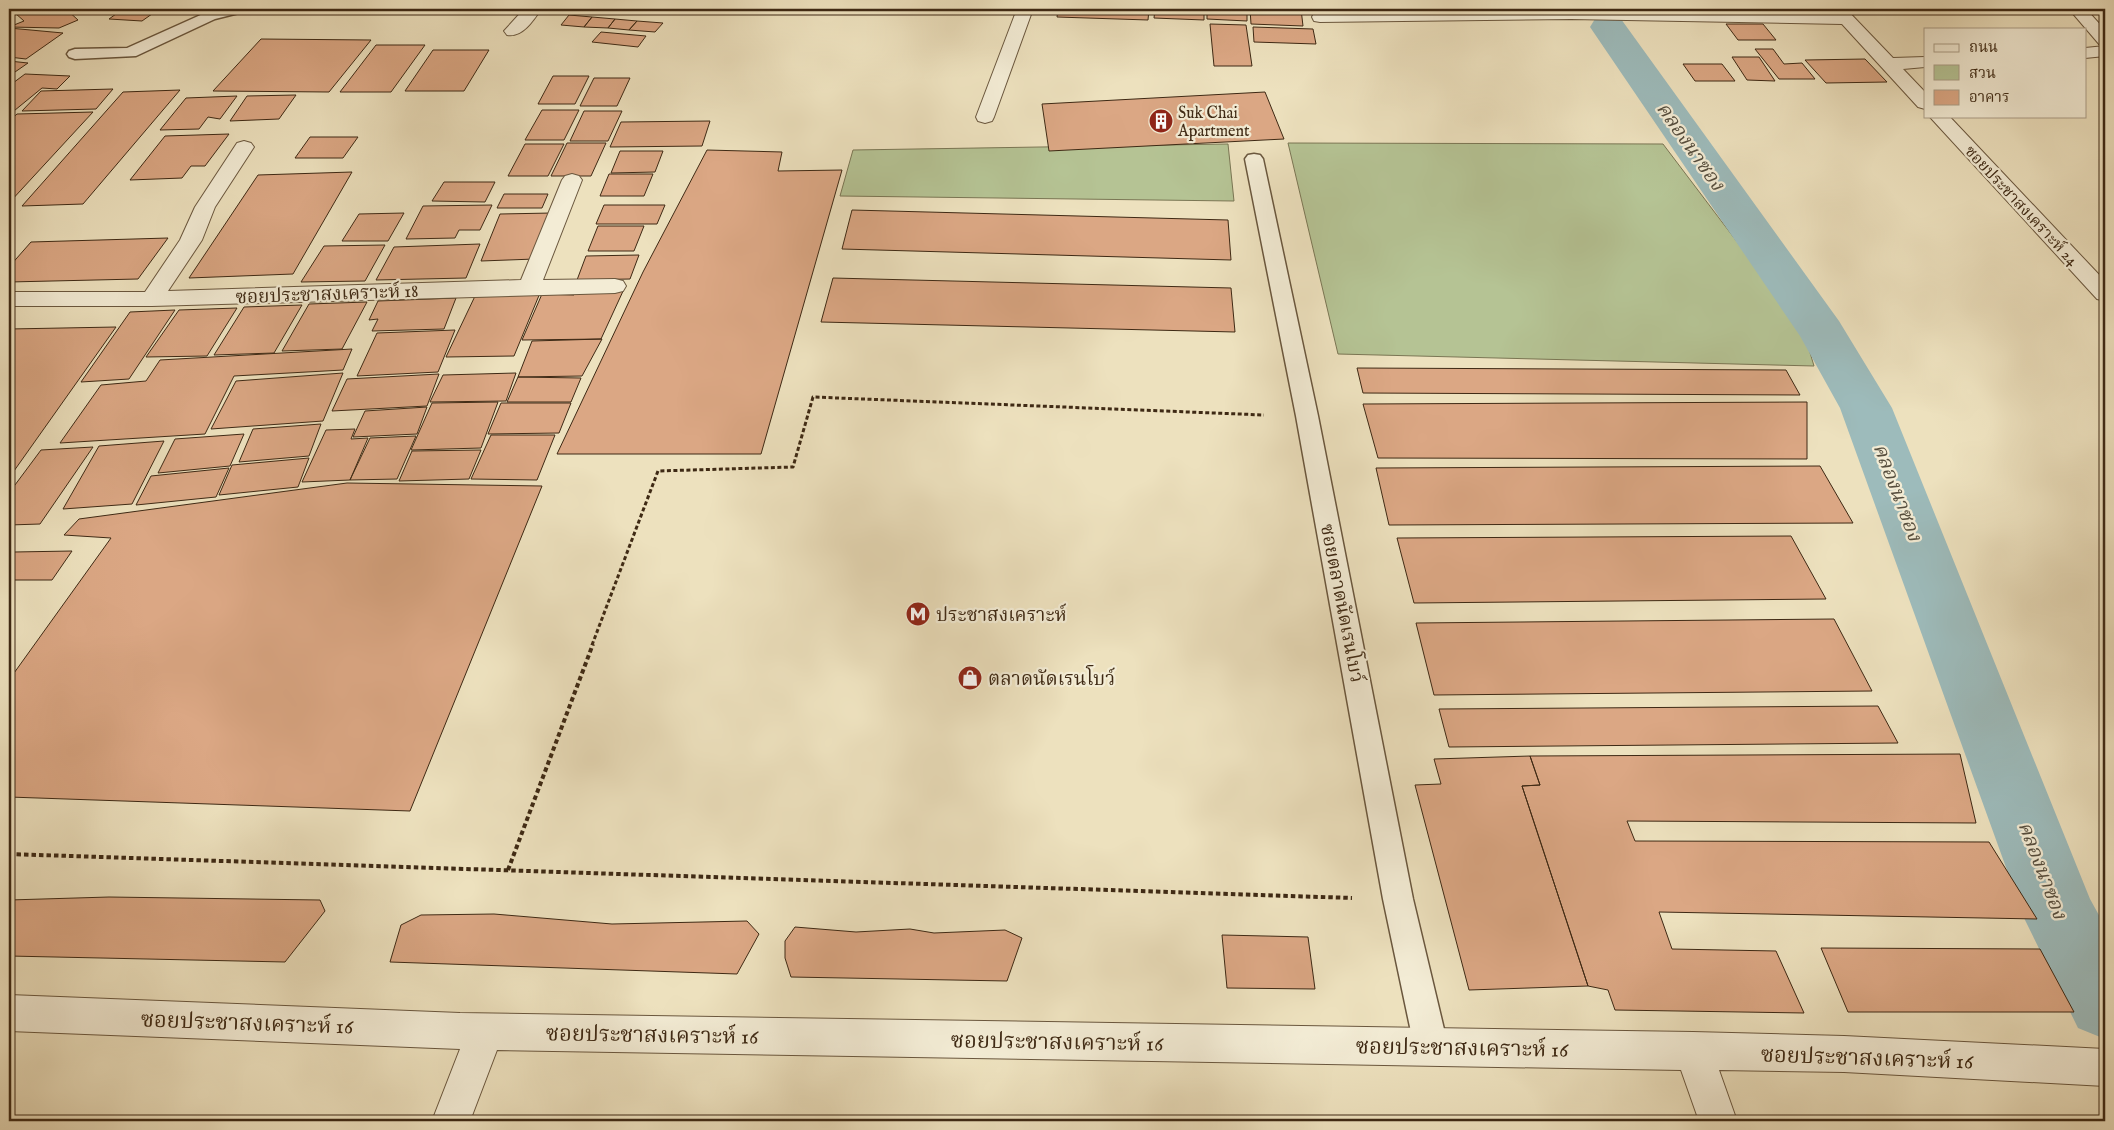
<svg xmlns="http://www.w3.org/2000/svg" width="2114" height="1130" font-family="'IM FELL English','Noto Serif Thai',serif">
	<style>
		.green { fill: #b5c394; stroke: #7a7654 }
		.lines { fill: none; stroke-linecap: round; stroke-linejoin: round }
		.canal { fill: #9dbbbb; fill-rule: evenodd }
		.building { fill: #dba784; stroke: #3e2914 }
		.service-casing { stroke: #6a573e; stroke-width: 3 }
		.minor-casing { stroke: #6a573e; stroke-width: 2 }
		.path-far1 { stroke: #3e2914; stroke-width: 3; stroke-dasharray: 4 2.5; stroke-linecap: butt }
		.path { stroke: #3e2914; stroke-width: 4; stroke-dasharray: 4.5 3; stroke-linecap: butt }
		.service { fill: #f3ecd5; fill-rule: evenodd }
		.minor { fill: #f3ecd5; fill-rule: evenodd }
		.labels { text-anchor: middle; stroke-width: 4.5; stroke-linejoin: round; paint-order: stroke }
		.far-poi-label { font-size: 16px; fill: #3e2914; stroke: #f3ecd5; text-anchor: start }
		.far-street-label { font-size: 16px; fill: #3e2914; stroke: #f3ecd5 }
		.street-label { font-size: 19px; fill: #3e2914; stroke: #f3ecd5 }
		.poi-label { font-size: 19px; fill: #3e2914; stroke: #f3ecd5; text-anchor: start }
		.water-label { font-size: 20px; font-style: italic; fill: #564e3e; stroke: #f3ecd5 }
		.near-street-label { font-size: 22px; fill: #3e2914; stroke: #f3ecd5 }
	</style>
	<rect width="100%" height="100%" fill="#ede1be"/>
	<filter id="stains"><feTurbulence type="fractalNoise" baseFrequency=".004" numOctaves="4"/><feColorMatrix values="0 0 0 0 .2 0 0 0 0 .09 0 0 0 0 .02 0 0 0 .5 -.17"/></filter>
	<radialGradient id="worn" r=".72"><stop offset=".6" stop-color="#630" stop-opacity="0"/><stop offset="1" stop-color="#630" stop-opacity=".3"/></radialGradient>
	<!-- green -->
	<path class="green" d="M 1288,143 L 1663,144 L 1803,329 L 1814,366 L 1338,354 Z
		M 1228,144 L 1234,201 L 840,196 L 853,150 Z"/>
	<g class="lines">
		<!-- canal -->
		<path class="canal" d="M 1608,16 L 1621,19 L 1839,321 L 1892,408 L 2090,899 L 2105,926 L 2105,1039 L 2078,1028 L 2025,920 L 1840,408 L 1800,336 L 1590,27 L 1595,19 Z"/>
	</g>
	<!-- building -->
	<path class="building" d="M 15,9 L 66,9 L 78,20 L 59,28 L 9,27 L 24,21 L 15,13 Z
		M 123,9 L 159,9 L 142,21 L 109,19 Z
		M 1058,9 L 1149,9 L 1148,20 L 1057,17 Z
		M 1155,9 L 1204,9 L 1204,20 L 1154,18 Z
		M 1207,9 L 1247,9 L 1247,21 L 1207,19 Z
		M 1250,9 L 1301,9 L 1303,26 L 1251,24 Z
		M 1313,9 L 1369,9 L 1369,11 Z
		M 1435,9 L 1506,9 L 1507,11 L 1436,10 Z
		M 569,15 L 592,17 L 584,27 L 561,25 Z
		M 592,17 L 615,19 L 608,28 L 584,27 Z
		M 615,19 L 637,21 L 629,30 L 608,28 Z
		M 637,21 L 663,23 L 655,32 L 629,30 Z
		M 1210,24 L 1246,25 L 1252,66 L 1214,66 Z
		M 1726,24 L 1763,24 L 1776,40 L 1738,40 Z
		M 1253,27 L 1313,29 L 1316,44 L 1254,42 Z
		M 9,28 L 63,33 L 26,59 L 9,57 Z
		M 601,32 L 646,36 L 638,47 L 592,42 Z
		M 261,39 L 371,40 L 329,92 L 213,91 Z
		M 376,45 L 425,45 L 391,92 L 340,92 Z
		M 1755,49 L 1773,49 L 1784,64 L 1802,63 L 1815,79 L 1779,79 Z
		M 433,50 L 489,50 L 464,91 L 405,91 Z
		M 1732,57 L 1759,57 L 1775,81 L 1747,80 Z
		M 1865,59 L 1887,82 L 1826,83 L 1805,60 Z
		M 9,61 L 28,63 L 15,72 L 9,72 Z
		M 1683,64 L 1722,64 L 1735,81 L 1695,81 Z
		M 25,74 L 70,76 L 57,89 L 42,88 L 9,115 L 9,86 Z
		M 553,76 L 589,76 L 575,104 L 538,104 Z
		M 594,78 L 630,78 L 617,106 L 580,106 Z
		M 113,89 L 96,109 L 22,111 L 41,91 Z
		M 180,90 L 83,204 L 22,206 L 123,92 Z
		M 1265,92 L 1284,139 L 1049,151 L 1042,104 Z
		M 296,95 L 279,119 L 230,121 L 247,96 Z
		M 237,96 L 220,119 L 208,117 L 199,129 L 160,130 L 186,98 Z
		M 542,110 L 579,110 L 564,140 L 525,140 Z
		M 584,111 L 622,111 L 608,141 L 570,141 Z
		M 93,112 L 9,203 L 9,121 L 17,114 Z
		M 710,121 L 702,146 L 610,147 L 621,122 Z
		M 229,134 L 205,166 L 191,166 L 182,178 L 130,180 L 165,136 Z
		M 310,137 L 358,137 L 343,158 L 295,158 Z
		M 567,143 L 606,143 L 591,176 L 551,176 Z
		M 525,144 L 564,144 L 548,176 L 508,176 Z
		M 707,150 L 782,152 L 778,171 L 842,170 L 761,454 L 557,454 L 643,272 Z
		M 620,151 L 663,151 L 655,172 L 611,173 Z
		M 352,172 L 293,274 L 189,278 L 258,175 Z
		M 609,174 L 653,174 L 644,196 L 600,196 Z
		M 444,182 L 495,182 L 485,202 L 432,201 Z
		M 504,194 L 548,194 L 542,208 L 497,208 Z
		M 492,205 L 480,230 L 459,230 L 455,238 L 406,239 L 423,206 Z
		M 604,205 L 665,205 L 657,224 L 596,224 Z
		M 852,210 L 1228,220 L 1231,260 L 842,249 Z
		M 404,213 L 388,241 L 342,241 L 359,214 Z
		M 552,213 L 535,259 L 481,261 L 500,214 Z
		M 598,226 L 644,226 L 634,251 L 588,251 Z
		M 168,238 L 138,279 L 9,282 L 9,267 L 31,242 Z
		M 480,244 L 466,278 L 376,280 L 394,247 Z
		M 385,245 L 365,281 L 301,282 L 324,246 Z
		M 639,255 L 630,279 L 577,280 L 586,256 Z
		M 833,278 L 1231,288 L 1235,332 L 821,322 Z
		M 624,289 L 601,339 L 522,340 L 542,294 L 574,295 L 575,290 Z
		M 540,293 L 514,356 L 446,357 L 476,294 Z
		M 456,298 L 444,329 L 372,331 L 378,319 L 369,320 L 378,301 Z
		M 367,302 L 342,349 L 282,351 L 309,304 Z
		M 302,305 L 274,353 L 214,355 L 244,307 Z
		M 237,308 L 207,356 L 146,357 L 179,310 Z
		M 175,310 L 129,379 L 81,382 L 130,312 Z
		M 116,327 L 9,478 L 9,329 Z
		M 455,330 L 438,372 L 357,376 L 377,333 Z
		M 602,339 L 582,376 L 518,377 L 532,341 Z
		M 352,349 L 343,370 L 234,376 L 205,434 L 60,443 L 101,385 L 146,381 L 160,360 Z
		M 1357,368 L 1786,370 L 1800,395 L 1363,393 Z
		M 343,373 L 323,421 L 211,429 L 236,381 Z
		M 516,373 L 506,401 L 430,402 L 443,375 Z
		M 439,374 L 427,406 L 332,411 L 347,379 Z
		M 518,377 L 581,378 L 571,402 L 507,402 Z
		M 498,402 L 481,448 L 411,450 L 432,403 Z
		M 1807,402 L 1807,459 L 1378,458 L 1363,404 Z
		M 501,403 L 571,403 L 559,433 L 488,434 Z
		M 427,407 L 417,434 L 353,437 L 365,411 Z
		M 321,424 L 309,456 L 239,462 L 253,429 Z
		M 355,429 L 351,439 L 368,438 L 350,480 L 302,482 L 326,430 Z
		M 244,434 L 230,466 L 158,473 L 175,439 Z
		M 491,435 L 555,435 L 537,480 L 471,479 Z
		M 416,436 L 397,479 L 350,480 L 370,438 Z
		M 164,441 L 132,504 L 63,509 L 99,446 Z
		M 93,447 L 40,524 L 9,525 L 9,493 L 41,450 Z
		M 481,450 L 469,479 L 399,481 L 412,451 Z
		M 309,458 L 298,487 L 219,495 L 232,465 Z
		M 1820,466 L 1853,523 L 1389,525 L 1376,468 Z
		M 229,468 L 216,497 L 136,505 L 151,476 Z
		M 347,483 L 542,486 L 410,811 L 9,797 L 9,680 L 111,538 L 64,535 L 79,519 Z
		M 1791,536 L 1826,599 L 1414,603 L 1397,538 Z
		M 72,551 L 52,580 L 9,580 L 9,559 L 14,552 Z
		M 1834,619 L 1872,691 L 1434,695 L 1416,623 Z
		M 1878,706 L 1898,743 L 1449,747 L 1439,709 Z
		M 1960,754 L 1976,823 L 1627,821 L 1635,841 L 1989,842 L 2037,919 L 1659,912 L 1672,949 L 1776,951 L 1804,1013 L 1615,1010 L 1608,990 L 1588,986 L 1522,786 L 1540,785 L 1530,756 Z
		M 1530,756 L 1540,785 L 1522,786 L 1588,986 L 1469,990 L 1415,785 L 1441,784 L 1434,759 Z
		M 109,897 L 320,900 L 325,911 L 285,962 L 9,956 L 9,900 Z
		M 494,914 L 612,924 L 747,921 L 759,934 L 737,974 L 390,962 L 401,925 L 421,915 Z
		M 795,927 L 856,932 L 910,929 L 934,933 L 1005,930 L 1022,938 L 1007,981 L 791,977 L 785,958 L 785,941 Z
		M 1222,935 L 1308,937 L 1315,989 L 1227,988 Z
		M 1821,948 L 2040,949 L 2074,1012 L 1848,1012 Z"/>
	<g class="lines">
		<defs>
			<path id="service" d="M 221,9 L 246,9 L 243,12 L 215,19 L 136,56 L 75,59 L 69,57 L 67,54 L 69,51 L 75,49 L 127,48 L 205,13 Z
				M 1254,154 L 1260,155 L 1263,159 L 1318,416 L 1413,899 L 1448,1046 L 1443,1058 L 1431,1063 L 1419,1058 L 1414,1046 L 1383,899 L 1296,416 L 1245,159 L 1248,155 Z"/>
			<path id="minor" d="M 524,9 L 541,9 C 534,20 522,38 507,35 L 504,31 Z
				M 1017,9 L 1033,9 L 994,117 L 992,121 L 985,123 L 978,121 L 976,117 Z
				M 1571,9 L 1832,14 L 1829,9 L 1846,9 L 1893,58 L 1925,57 L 1925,67 L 1903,69 L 1925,92 L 1925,109 L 1918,107 L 1842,24 L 1571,19 L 1320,22 L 1314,21 L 1312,17 L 1314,13 L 1320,12 Z
				M 2069,9 L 2086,9 L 2105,30 L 2105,45 L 2099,44 Z
				M 2105,46 L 2105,56 L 2085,58 L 2085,48 Z
				M 1929,116 L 1949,116 L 2105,281 L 2105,301 L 2097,299 Z
				M 244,141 L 251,143 L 254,147 L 215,207 L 202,240 L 168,291 L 521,280 L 562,180 L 565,176 L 572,174 L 579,176 L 582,180 L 543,280 L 615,279 L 623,281 L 626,286 L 623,291 L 615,293 L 152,306 L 9,306 L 9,292 L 145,292 L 180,240 L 195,207 L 237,143 Z
				M 9,995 L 460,1013 L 1693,1032 L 1844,1036 L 2105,1049 L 2105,1086 L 1844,1072 L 1719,1070 L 1737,1121 L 1699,1121 L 1681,1070 L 497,1050 L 470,1121 L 432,1121 L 460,1049 L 9,1031 Z"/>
		</defs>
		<!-- service casing -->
		<use href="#service" class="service-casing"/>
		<!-- minor casing -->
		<use href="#minor" class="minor-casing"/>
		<!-- path-far1 -->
		<path class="path-far1" d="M 592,645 L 658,471 L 793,467 L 813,397 L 1264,415"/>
		<!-- path -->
		<path class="path" d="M 9,854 L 1352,898
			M 508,870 L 593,644"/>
		<!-- service -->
		<use href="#service" class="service"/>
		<!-- minor -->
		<use href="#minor" class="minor"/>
	</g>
	<!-- icons -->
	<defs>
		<symbol id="building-disc" viewBox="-11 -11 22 22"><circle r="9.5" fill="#8f2418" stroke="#f3ecd5"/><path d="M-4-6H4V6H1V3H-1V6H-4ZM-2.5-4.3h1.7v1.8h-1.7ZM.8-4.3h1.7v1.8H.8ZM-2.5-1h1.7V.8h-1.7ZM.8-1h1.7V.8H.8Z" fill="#fff"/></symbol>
		<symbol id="metro-disc" viewBox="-11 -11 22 22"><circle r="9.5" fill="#8f2418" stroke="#f3ecd5"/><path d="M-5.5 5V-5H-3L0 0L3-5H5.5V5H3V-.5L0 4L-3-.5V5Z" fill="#fff"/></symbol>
		<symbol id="shop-disc" viewBox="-11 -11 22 22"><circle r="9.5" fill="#8f2418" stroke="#f3ecd5"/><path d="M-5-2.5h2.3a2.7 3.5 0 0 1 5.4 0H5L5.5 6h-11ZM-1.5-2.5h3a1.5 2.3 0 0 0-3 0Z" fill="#fff"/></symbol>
	</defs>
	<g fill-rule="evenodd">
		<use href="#building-disc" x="1147" y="107" width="28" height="28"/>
		<use href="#metro-disc" x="904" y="600" width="28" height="28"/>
		<use href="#shop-disc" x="956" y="664" width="28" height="28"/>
	</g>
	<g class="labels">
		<!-- far-poi labels -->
		<g class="far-poi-label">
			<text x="1178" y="118">Suk Chai<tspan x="1178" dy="18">Apartment</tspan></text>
		</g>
		<!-- far-street labels -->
		<g class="far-street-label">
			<text transform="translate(2022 205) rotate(47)" y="6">ซอยประชาสงเคราะห์ 24</text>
		</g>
		<!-- street labels -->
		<g class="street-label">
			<text transform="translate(327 293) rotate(-2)" y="7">ซอยประชาสงเคราะห์ 18</text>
			<text transform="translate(1343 603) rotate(79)" y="7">ซอยตลาดนัดเรนโบว์</text>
		</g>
		<!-- poi labels -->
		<g class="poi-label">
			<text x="936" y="621">ประชาสงเคราะห์</text>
			<text x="988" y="685">ตลาดนัดเรนโบว์</text>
		</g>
		<!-- water labels -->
		<g class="water-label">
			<text transform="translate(1691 146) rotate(55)" y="7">คลองนาซอง</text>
			<text transform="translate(1898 492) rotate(69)" y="7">คลองนาซอง</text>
			<text transform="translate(2043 870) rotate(69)" y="7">คลองนาซอง</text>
		</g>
		<!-- near-street labels -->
		<g class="near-street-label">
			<text transform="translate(247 1022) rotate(2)" y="8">ซอยประชาสงเคราะห์ 16</text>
			<text transform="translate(652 1034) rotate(1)" y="8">ซอยประชาสงเคราะห์ 16</text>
			<text transform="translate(1057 1041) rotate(1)" y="8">ซอยประชาสงเคราะห์ 16</text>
			<text transform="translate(1462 1047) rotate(1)" y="8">ซอยประชาสงเคราะห์ 16</text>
			<text transform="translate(1867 1057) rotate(2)" y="8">ซอยประชาสงเคราะห์ 16</text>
		</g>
	</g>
	<!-- margin -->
	<rect width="2114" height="1130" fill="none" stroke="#ede1be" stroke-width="30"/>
	<rect x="10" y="10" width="2094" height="1110" fill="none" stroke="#3e2914" stroke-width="2.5"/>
	<rect x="15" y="15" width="2084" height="1100" fill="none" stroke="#3e2914"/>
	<!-- legend -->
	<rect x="1924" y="28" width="162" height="90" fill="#f3ecd5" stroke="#ab9e88"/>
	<rect x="1934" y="44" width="25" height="8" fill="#f3ecd5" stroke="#ab9e88"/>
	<text x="1969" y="52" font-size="15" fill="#3e2914">ถนน</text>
	<rect x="1934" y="65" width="25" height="15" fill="#b5c394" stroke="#ab9e88"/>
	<text x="1969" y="78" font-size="15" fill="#3e2914">สวน</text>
	<rect x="1934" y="90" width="25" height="15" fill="#dba784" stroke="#ab9e88"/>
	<text x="1969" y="102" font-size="15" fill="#3e2914">อาคาร</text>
	<rect width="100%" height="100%" filter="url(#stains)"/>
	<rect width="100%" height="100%" fill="url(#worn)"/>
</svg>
